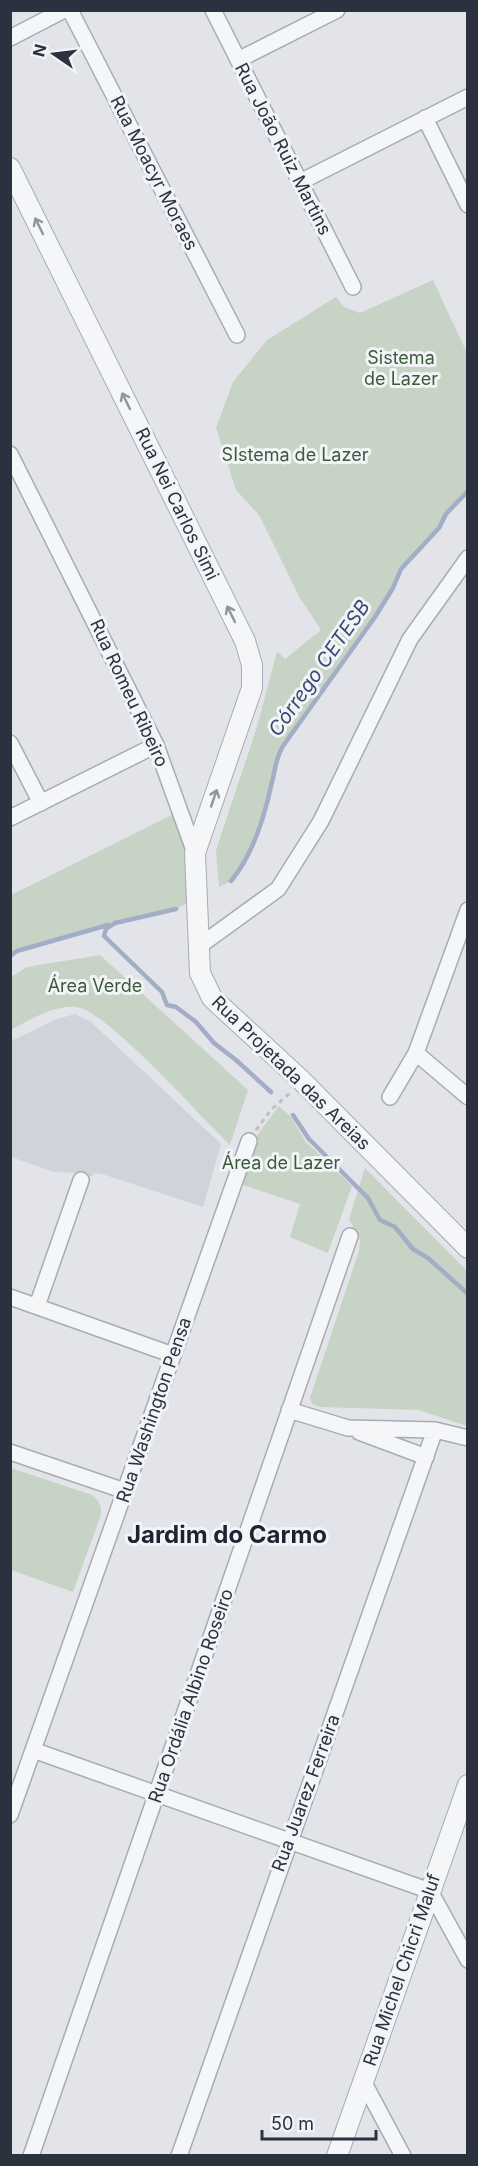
<svg xmlns="http://www.w3.org/2000/svg" width="478" height="2166" font-family="Inter,sans-serif">
	<style>
		.built { fill: #d1d3db }
		.green { fill: #c6d3c5 }
		.lines { fill: none; stroke-linecap: round; stroke-linejoin: round }
		.stream { stroke: #a2aec6; stroke-width: 4.5 }
		.minor-casing { stroke: #a8abb4; stroke-width: 18 }
		.tertiary-casing { stroke: #a8abb4; stroke-width: 22 }
		.path { stroke: #bdbfc4; stroke-width: 3; stroke-dasharray: 4.5 4.5; stroke-linecap: butt }
		.minor { stroke: #f5f6f8; stroke-width: 15 }
		.tertiary { stroke: #f5f6f8; stroke-width: 20 }
		.oneway { stroke: #90949c }
		.labels { text-anchor: middle; stroke-width: 6; stroke-linejoin: round; paint-order: stroke }
		.street-label { font-size: 18px; fill: #2c3140; stroke: #f2f4f7 }
		.park-label { font-size: 18px; fill: #3c5b3b; stroke: #f2f4f7 }
		.water-label { font-size: 20px; font-style: italic; fill: #3a4a70; stroke: #f2f4f7 }
		.district-label { font-size: 24px; font-weight: bold; fill: #1e2231; stroke: #f2f4f7 }
	</style>
	<rect width="100%" height="100%" fill="#e3e4ea"/>
	<!-- built -->
	<path class="built" d="M 75,1014 L 90,1021 L 221,1144 L 203,1207 L 102,1174 L 94,1173 L 91,1177 L 81,1173 L 54,1172 L 11,1157 L 11,1041 L 57,1019 Z"/>
	<!-- green -->
	<path class="green" d="M 433,280 L 467,353 L 467,491 L 446,514 L 439,528 L 401,569 L 393,588 L 375,617 L 291,732 L 274,763 L 273,779 L 262,819 L 244,866 L 231,881 L 219,887 L 216,850 L 257,727 L 277,651 L 285,659 L 321,630 L 300,598 L 259,515 L 236,490 L 216,428 L 233,382 L 267,340 L 336,297 L 344,307 L 360,313 Z
		M 174,814 L 184,834 L 193,900 L 176,909 L 17,951 L 11,956 L 11,895 Z
		M 100,955 L 248,1090 L 230,1145 C 202,1118 111,1016 80,1008 C 59,1002 29,1020 11,1030 L 11,977 L 27,967 Z
		M 279,1106 L 291,1117 L 306,1142 L 352,1186 L 328,1253 L 290,1237 L 300,1204 L 240,1184 L 255,1138 Z
		M 365,1168 L 467,1271 L 467,1426 L 419,1410 L 320,1407 L 312,1404 L 310,1398 L 359,1251 L 360,1240 L 349,1219 Z
		M 11,1468 L 92,1495 C 99,1501 102,1505 101,1515 L 73,1592 L 11,1570 Z"/>
	<g class="lines">
		<!-- stream -->
		<path class="stream" d="M 231,881 C 254,854 265,815 272,782 C 276,767 275,760 283,746 L 375,617 L 393,588 L 401,569 L 439,528 L 446,514 L 468,491
			M 176,909 L 115,923 L 106,929 L 104,936 L 162,992 L 167,1005 L 176,1007 L 196,1022 L 214,1043 L 236,1060 L 271,1092
			M 10,956 L 17,951 L 108,925
			M 293,1115 L 309,1139 L 368,1198 L 380,1220 L 395,1227 L 413,1249 L 428,1258 L 468,1294"/>
		<defs>
			<path id="minor" d="M 70,10 L 237,335
				M 213,10 L 353,287
				M 10,38 L 64,10
				M 238,60 L 337,10
				M 425,118 L 468,205
				M 300,182 L 468,97
				M 10,454 L 156,745 L 195,853
				M 10,743 L 41,803
				M 10,818 L 156,745
				M 198,947 L 278,889 L 321,821 L 410,639 L 468,558
				M 416,1053 L 468,1097
				M 390,1097 L 416,1053 L 468,910
				M 10,1297 L 173,1355
				M 37,1306 L 81,1180
				M 289,1410 L 348,1428 L 435,1430 L 468,1438
				M 359,1432 L 426,1457
				M 10,1452 L 125,1491
				M 33,1750 L 430,1891 L 468,1960
				M 10,1815 L 249,1141
				M 363,2081 L 403,2156
				M 31,2156 L 350,1236
				M 179,2156 L 435,1430"/>
			<path id="tertiary" d="M 10,168 L 245,641 L 252,665 L 252,688 L 195,853 L 200,973 L 212,998 L 300,1079 L 468,1248
				M 337,2156 L 468,1785"/>
		</defs>
		<!-- minor casing -->
		<use href="#minor" class="minor-casing"/>
		<!-- tertiary casing -->
		<use href="#tertiary" class="tertiary-casing"/>
		<!-- path -->
		<path class="path" d="M 256,1130 L 271,1110 L 290,1093"/>
		<!-- minor -->
		<use href="#minor" class="minor"/>
		<!-- tertiary -->
		<use href="#tertiary" class="tertiary"/>
	</g>
	<!-- one-way arrows -->
	<defs><path id="oneway-shaft" d="M-6 0H5M1.5-3L5.5 0L1.5 3" fill="none" stroke-width="1.6" stroke-linecap="round" stroke-linejoin="round" transform="scale(1.5)"/></defs>
	<g class="oneway">
		<use href="#oneway-shaft" transform="translate(39 226) rotate(-116)"/>
		<use href="#oneway-shaft" transform="translate(126 401) rotate(-116)"/>
		<use href="#oneway-shaft" transform="translate(231 614) rotate(-116)"/>
		<use href="#oneway-shaft" transform="translate(214 798) rotate(-71)"/>
	</g>
	<g class="labels">
		<!-- street labels -->
		<g class="street-label">
			<text transform="translate(283 149) rotate(63)" y="6">Rua João Ruiz Martins</text>
			<text transform="translate(154 173) rotate(63)" y="6">Rua Moacyr Moraes</text>
			<text transform="translate(177 504) rotate(64)" y="6">Rua Nei Carlos Simi</text>
			<text transform="translate(129 693) rotate(65)" y="6">Rua Romeu Ribeiro</text>
			<text transform="translate(291 1073) rotate(44)" y="6">Rua Projetada das Areias</text>
			<text transform="translate(154 1410) rotate(-71)" y="6">Rua Washington Pensa</text>
			<text transform="translate(191 1696) rotate(-71)" y="6">Rua Ordália Albino Roseiro</text>
			<text transform="translate(306 1793) rotate(-70)" y="6">Rua Juarez Ferreira</text>
			<text transform="translate(402 1970) rotate(-71)" y="6">Rua Michel Chicri Maluf</text>
		</g>
		<!-- park labels -->
		<g class="park-label">
			<text x="401" y="364">Sistema<tspan x="401" dy="21">de Lazer</tspan></text>
			<text x="295" y="461">SIstema de Lazer</text>
			<text x="95" y="992">Área Verde</text>
			<text x="281" y="1169">Área de Lazer</text>
		</g>
		<!-- water labels -->
		<g class="water-label">
			<text transform="translate(319 668) rotate(-55)" y="7">Córrego CETESB</text>
		</g>
		<!-- district labels -->
		<g class="district-label">
			<text x="227" y="1543">Jardim do Carmo</text>
		</g>
	</g>
	<!-- border -->
	<rect width="478" height="2166" fill="none" stroke="#2c3140" stroke-width="24"/>
	<!-- north arrow -->
	<g transform="translate(54 54) rotate(284)" stroke="#f2f4f7" stroke-width="4.5" paint-order="stroke">
	<path d="M0-4.5L10 22L0 15L-10 22Z" fill="#2c3140"/>
	<text y="-9" font-size="16" font-weight="bold" text-anchor="middle" fill="#2c3140">N</text>
	</g>
	<!-- scale -->
	<path d="M262 2130v9h114v-9" fill="none" stroke="#2c3140" stroke-width="3"/>
	<text x="271" y="2130" font-size="18" fill="#2c3140" stroke="#f2f4f7" stroke-width="4.5" paint-order="stroke">50 m</text>
</svg>
